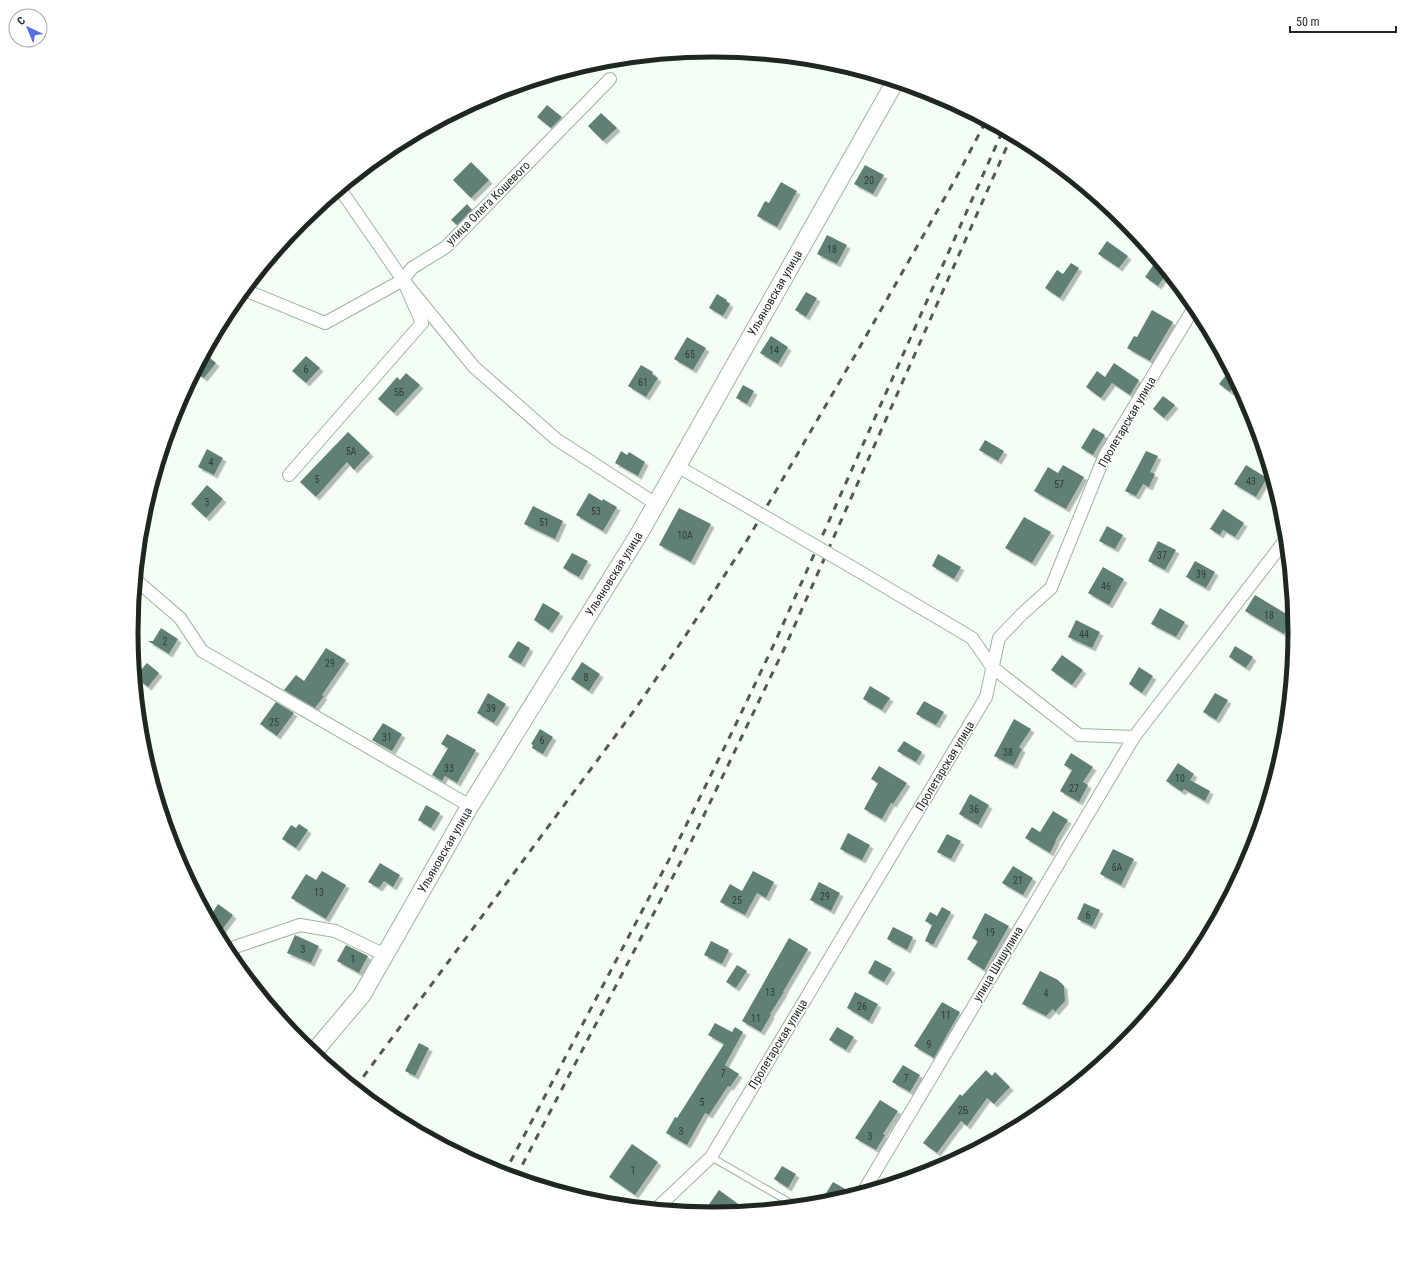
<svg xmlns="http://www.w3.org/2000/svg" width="1426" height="1264" font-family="'Roboto Condensed',sans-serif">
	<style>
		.water { fill: url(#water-waves) }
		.building { fill: #618076; filter: url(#shadow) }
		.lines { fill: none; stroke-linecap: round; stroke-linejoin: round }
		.lane-casing { stroke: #9db49f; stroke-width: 8 }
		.street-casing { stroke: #9db49f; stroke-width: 14 }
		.secondary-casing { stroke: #9db49f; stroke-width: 19 }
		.lane { stroke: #fff; stroke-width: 6 }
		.street { stroke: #fff; stroke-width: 12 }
		.secondary { stroke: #fff; stroke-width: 17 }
		.rail { stroke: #515b52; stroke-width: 3; stroke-dasharray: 7 7; stroke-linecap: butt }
		.street-bridge-casing { stroke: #9db49f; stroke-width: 14; stroke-linecap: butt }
		.street-bridge { stroke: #fff; stroke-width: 12 }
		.labels { text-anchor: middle; stroke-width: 3; stroke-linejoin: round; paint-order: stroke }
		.number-label { font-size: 10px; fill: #303e36 }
		.street-label { font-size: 12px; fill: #1f2820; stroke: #fff }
		.rim { fill: none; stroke: #1f2820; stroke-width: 5 }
	</style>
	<defs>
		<pattern id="water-waves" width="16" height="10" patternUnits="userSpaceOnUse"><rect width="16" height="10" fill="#a9e6e7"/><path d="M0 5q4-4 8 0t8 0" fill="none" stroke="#91c5c6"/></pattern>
		<filter id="shadow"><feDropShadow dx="3.5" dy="3.5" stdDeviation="0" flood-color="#0004"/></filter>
	</defs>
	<rect width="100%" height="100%" fill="#f4fef5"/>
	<!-- water -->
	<path class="water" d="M 1220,911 L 1197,956 L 1189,965 C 1197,945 1207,928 1220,911 Z"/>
	<!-- building -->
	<path class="building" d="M 547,105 L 562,117 L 551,128 L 537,117 Z
		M 601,113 L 617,128 L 603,141 L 588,126 Z
		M 471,162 L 489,180 L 471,198 L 453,180 Z
		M 865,165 L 884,175 L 873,194 L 854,184 Z
		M 781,182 L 797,191 L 777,227 L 757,216 L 765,201 L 769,203 Z
		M 467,204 L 472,210 L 457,225 L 451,220 Z
		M 827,235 L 847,245 L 837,264 L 817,254 Z
		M 1107,241 L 1128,256 L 1119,268 L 1098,254 Z
		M 1157,260 L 1167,273 L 1158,286 L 1145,277 Z
		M 1071,263 L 1079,268 L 1060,298 L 1045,288 L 1057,270 L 1063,274 Z
		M 806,292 L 817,298 L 806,317 L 795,310 Z
		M 717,294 L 727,300 L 726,301 L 730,304 L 723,316 L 709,308 Z
		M 1152,310 L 1173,322 L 1150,361 L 1127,348 L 1134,336 L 1137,337 Z
		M 771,336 L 788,347 L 778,364 L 760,353 Z
		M 687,337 L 706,348 L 693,370 L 674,359 Z
		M 205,354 L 216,363 L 204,378 L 195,372 Z
		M 306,356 L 320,368 L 306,383 L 292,371 Z
		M 1114,363 L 1139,380 L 1130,395 L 1112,383 L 1101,398 L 1086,387 L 1097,371 L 1105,377 Z
		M 641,365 L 653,372 L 652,374 L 658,378 L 646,397 L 628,386 Z
		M 1230,370 L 1237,383 L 1230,392 L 1219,384 Z
		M 406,373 L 420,385 L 394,413 L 378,399 L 397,377 L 400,380 Z
		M 743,385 L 754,391 L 747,404 L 736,398 Z
		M 1163,396 L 1175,405 L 1164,418 L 1153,409 Z
		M 1093,428 L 1105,435 L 1093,455 L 1081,448 Z
		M 348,432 L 370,453 L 354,470 L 347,462 L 316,497 L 300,482 Z
		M 985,440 L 1004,451 L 998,461 L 979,450 Z
		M 207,449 L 223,458 L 214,475 L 198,467 Z
		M 621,451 L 627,455 L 629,452 L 645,462 L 638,476 L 615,463 Z
		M 1146,451 L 1158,456 L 1150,472 L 1155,474 L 1149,487 L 1143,484 L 1136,496 L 1125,491 Z
		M 1063,465 L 1084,477 L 1066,509 L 1034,491 L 1048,467 L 1058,473 Z
		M 1246,465 L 1267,478 L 1256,497 L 1234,484 Z
		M 207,485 L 223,499 L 206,518 L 191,504 Z
		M 589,493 L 602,501 L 603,499 L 617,507 L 603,531 L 576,515 Z
		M 533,506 L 563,521 L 555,539 L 524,524 Z
		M 679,508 L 711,524 L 691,562 L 659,545 Z
		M 1223,509 L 1244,523 L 1235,537 L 1223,530 L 1220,535 L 1210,529 Z
		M 1024,517 L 1051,532 L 1032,563 L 1005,548 Z
		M 1107,526 L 1123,535 L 1115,549 L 1099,541 Z
		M 1158,541 L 1176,550 L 1165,570 L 1148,561 Z
		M 572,553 L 588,561 L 579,577 L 563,568 Z
		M 938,554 L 961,567 L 954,579 L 932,566 Z
		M 1195,561 L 1215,572 L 1206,588 L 1186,577 Z
		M 1103,567 L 1124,579 L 1109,605 L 1088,593 Z
		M 1255,595 L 1293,618 L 1284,634 L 1245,611 Z
		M 543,603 L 560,613 L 549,630 L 534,620 Z
		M 1160,608 L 1185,622 L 1176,637 L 1151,624 Z
		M 1076,620 L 1100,632 L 1092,648 L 1068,637 Z
		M 161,628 L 178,639 L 169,654 L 148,641 L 153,641 Z
		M 518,641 L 530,648 L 521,664 L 508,657 Z
		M 1235,646 L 1253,657 L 1246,668 L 1229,657 Z
		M 326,648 L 346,660 L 322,695 L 324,696 L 315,708 L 284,690 L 296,675 L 304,681 Z
		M 1062,655 L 1083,670 L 1072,685 L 1051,670 Z
		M 582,662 L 600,674 L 589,691 L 571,679 Z
		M 147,663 L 159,673 L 148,687 L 135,677 Z
		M 1139,667 L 1153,676 L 1142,693 L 1129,684 Z
		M 870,686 L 890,698 L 882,710 L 863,699 Z
		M 488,693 L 506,704 L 494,723 L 477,713 Z
		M 1215,693 L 1228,700 L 1216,720 L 1203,712 Z
		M 924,701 L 944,712 L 936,725 L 916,714 Z
		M 276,702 L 294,713 L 277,736 L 260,724 Z
		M 1014,719 L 1031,729 L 1019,747 L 1022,749 L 1014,765 L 1012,765 L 994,756 Z
		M 383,723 L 402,734 L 392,751 L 372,740 Z
		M 540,729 L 553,737 L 543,754 L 532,748 L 533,745 L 531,744 Z
		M 447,734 L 476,750 L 457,783 L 445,776 L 442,781 L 432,775 L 448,748 L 441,744 Z
		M 904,741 L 922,752 L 916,762 L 897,751 Z
		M 1071,753 L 1093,767 L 1083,782 L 1088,785 L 1079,802 L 1060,791 L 1072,770 L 1064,765 Z
		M 1178,763 L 1194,774 L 1190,780 L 1210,791 L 1205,801 L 1184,789 L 1182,792 L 1166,781 Z
		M 879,766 L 907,783 L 893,804 L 891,803 L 882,819 L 864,809 L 878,783 L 871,779 Z
		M 970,794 L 989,805 L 978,825 L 959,814 Z
		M 426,805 L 440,813 L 431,828 L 418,820 Z
		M 1053,811 L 1068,820 L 1055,841 L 1056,841 L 1050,853 L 1025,838 L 1032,827 L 1040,832 Z
		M 299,824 L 308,830 L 296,848 L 282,839 L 291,825 L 296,828 Z
		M 848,833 L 870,845 L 862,860 L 840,849 Z
		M 947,834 L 961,841 L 951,859 L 937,852 Z
		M 1113,849 L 1134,859 L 1121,885 L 1100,874 Z
		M 380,863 L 400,875 L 393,887 L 384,881 L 379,888 L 368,882 Z
		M 1013,866 L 1033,878 L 1023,895 L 1002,883 Z
		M 322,871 L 346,885 L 326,919 L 291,898 L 306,874 L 316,880 Z
		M 753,871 L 774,882 L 766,898 L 757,893 L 745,915 L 720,902 L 730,884 L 742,891 Z
		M 819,882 L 840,893 L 831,911 L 810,900 Z
		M 1084,903 L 1100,910 L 1092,926 L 1077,919 Z
		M 218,904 L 233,915 L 218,935 L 209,918 Z
		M 942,907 L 951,912 L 933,945 L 925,941 L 932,925 L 925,921 L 930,912 L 937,916 Z
		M 985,913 L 1009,926 L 984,970 L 967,959 L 978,941 L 972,938 Z
		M 893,927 L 913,937 L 907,950 L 887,939 Z
		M 295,935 L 319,946 L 311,963 L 287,953 Z
		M 789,938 L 808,949 L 783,992 L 784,992 L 770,1014 L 771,1015 L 761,1032 L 742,1021 Z
		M 711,941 L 729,950 L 722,964 L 704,955 Z
		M 346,945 L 368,956 L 359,973 L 337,961 Z
		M 875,960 L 892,969 L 884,982 L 868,973 Z
		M 737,965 L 747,971 L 736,988 L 726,982 Z
		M 1040,971 L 1058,980 L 1064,986 L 1065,1001 L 1055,1012 L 1053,1009 L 1046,1016 L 1022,1004 Z
		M 855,992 L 878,1004 L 869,1021 L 847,1008 Z
		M 942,1002 L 960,1012 L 934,1058 L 914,1046 Z
		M 715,1023 L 732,1032 L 735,1027 L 743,1032 L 725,1065 L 739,1074 L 730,1087 L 728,1086 L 709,1115 L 705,1113 L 687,1145 L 666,1133 L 675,1117 L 677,1118 L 724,1044 L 708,1035 Z
		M 837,1027 L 854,1037 L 846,1050 L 829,1040 Z
		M 419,1043 L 429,1048 L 415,1076 L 405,1071 Z
		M 903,1065 L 920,1075 L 910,1092 L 892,1082 Z
		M 986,1070 L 992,1076 L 995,1072 L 1010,1087 L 994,1104 L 987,1098 L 967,1126 L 961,1121 L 937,1153 L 923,1143 L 960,1094 L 962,1096 Z
		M 880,1100 L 898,1111 L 883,1134 L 885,1135 L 876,1150 L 855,1138 Z
		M 632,1144 L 658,1162 L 635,1195 L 609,1177 Z
		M 782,1166 L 796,1174 L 788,1188 L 774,1179 Z
		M 833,1182 L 854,1194 L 820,1203 Z
		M 719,1190 L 748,1211 L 713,1214 L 703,1213 Z"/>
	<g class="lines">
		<defs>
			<path id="lane" d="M 711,1157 L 796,1206"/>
			<path id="street" d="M 340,189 L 403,280 L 474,367 L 556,439 L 656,504
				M 245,290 L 325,323 L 403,280
				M 677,466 L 724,493
				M 289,475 L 422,323 L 403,280 L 412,268 L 446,247 L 610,79
				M 850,566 L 972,638 L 992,667 L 1079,735 L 1134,737
				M 136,580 L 180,618 L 202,651 L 470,806
				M 226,950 L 300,925 L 335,931 L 385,955
				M 863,1192 L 1134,737 L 1286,539
				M 657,1208 L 711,1157 L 986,697 L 999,638 L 1022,614 L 1051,588 L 1105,455 L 1195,306"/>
			<path id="secondary" d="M 313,1053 L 362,995 L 470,806 L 639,534 L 895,82"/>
		</defs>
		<!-- lane casing -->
		<use href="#lane" class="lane-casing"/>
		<!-- street casing -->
		<use href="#street" class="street-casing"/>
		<!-- secondary casing -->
		<use href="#secondary" class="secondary-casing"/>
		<!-- lane -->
		<use href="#lane" class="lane"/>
		<!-- street -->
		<use href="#street" class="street"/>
		<!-- secondary -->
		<use href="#secondary" class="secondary"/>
		<!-- rail -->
		<path class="rail" d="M 355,1088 L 636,708 L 684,638 L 746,542 L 857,352 L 956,178 L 986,121
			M 504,1174 L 672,854 L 735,726 L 776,640 L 1003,130
			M 516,1177 L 691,842 L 786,645 L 1012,135"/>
		<defs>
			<path id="street-bridge" d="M 724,493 L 850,566"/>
		</defs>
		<!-- street-bridge casing -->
		<use href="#street-bridge" class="street-bridge-casing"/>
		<!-- street-bridge -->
		<use href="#street-bridge" class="street-bridge"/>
	</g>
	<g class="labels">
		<!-- number labels -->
		<g class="number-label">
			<text x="869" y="184">20</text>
			<text x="832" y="253">18</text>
			<text x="774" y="354">14</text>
			<text x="690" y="358">65</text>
			<text x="306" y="373">6</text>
			<text x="643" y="386">61</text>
			<text x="399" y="396">5Б</text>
			<text x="351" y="455">5А</text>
			<text x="211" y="466">4</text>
			<text x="317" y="483">5</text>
			<text x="1251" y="485">43</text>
			<text x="1059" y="488">57</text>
			<text x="207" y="506">3</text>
			<text x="596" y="515">53</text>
			<text x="544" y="526">51</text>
			<text x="685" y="539">10А</text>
			<text x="1162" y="559">37</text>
			<text x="1201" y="578">39</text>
			<text x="1106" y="590">46</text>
			<text x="1269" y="619">18</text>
			<text x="1084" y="638">44</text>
			<text x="165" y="645">2</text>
			<text x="330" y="667">29</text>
			<text x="586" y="681">8</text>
			<text x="491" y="712">39</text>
			<text x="274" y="726">25</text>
			<text x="387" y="741">31</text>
			<text x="542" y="744">6</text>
			<text x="1008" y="756">38</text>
			<text x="449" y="772">33</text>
			<text x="1180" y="782">10</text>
			<text x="1074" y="792">27</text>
			<text x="974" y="813">36</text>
			<text x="1117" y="871">6А</text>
			<text x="1018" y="884">21</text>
			<text x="319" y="896">13</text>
			<text x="825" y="900">29</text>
			<text x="737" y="904">25</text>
			<text x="1088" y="919">6</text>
			<text x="990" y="936">19</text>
			<text x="303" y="953">3</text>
			<text x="353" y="963">1</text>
			<text x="770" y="996">13</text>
			<text x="1046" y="997">4</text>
			<text x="862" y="1010">26</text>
			<text x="946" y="1019">11</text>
			<text x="756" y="1022">11</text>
			<text x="929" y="1048">9</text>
			<text x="723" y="1077">7</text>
			<text x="906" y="1082">7</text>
			<text x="702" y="1106">5</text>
			<text x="963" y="1114">2Б</text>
			<text x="681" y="1135">3</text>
			<text x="870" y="1140">3</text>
			<text x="633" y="1174">1</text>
		</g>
		<!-- street labels -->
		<g class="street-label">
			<text transform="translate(488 203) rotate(-45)" y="4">улица Олега Кошевого</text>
			<text transform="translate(775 293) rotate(-60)" y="4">Ульяновская улица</text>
			<text transform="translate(1127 422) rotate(-60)" y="4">Пролетарская улица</text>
			<text transform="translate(614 574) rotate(-58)" y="4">Ульяновская улица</text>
			<text transform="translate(945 766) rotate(-59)" y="4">Пролетарская улица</text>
			<text transform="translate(445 850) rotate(-60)" y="4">Ульяновская улица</text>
			<text transform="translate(998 964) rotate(-59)" y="4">улица Шишулина</text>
			<text transform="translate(778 1044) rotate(-59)" y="4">Пролетарская улица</text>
		</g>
	</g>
	<!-- crop -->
	<path d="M0 0H1426V1264H0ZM138 632a575 575 0 1 1 1150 0a575 575 0 1 1-1150 0Z" fill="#fff" fill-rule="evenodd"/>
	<path class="rim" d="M138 632a575 575 0 1 1 1150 0a575 575 0 1 1-1150 0Z"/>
	<!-- north arrow -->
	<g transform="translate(28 28) rotate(316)"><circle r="19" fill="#ffffff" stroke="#a5a9a6"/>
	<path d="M0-3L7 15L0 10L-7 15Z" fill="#556ee4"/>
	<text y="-6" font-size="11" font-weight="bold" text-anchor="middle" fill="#1f2820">С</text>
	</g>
	<!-- scale -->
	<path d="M1290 26v6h106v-6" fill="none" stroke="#1f2820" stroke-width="2"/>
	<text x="1296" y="26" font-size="12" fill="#1f2820" stroke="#ffffff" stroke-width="3" paint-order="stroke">50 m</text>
</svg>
